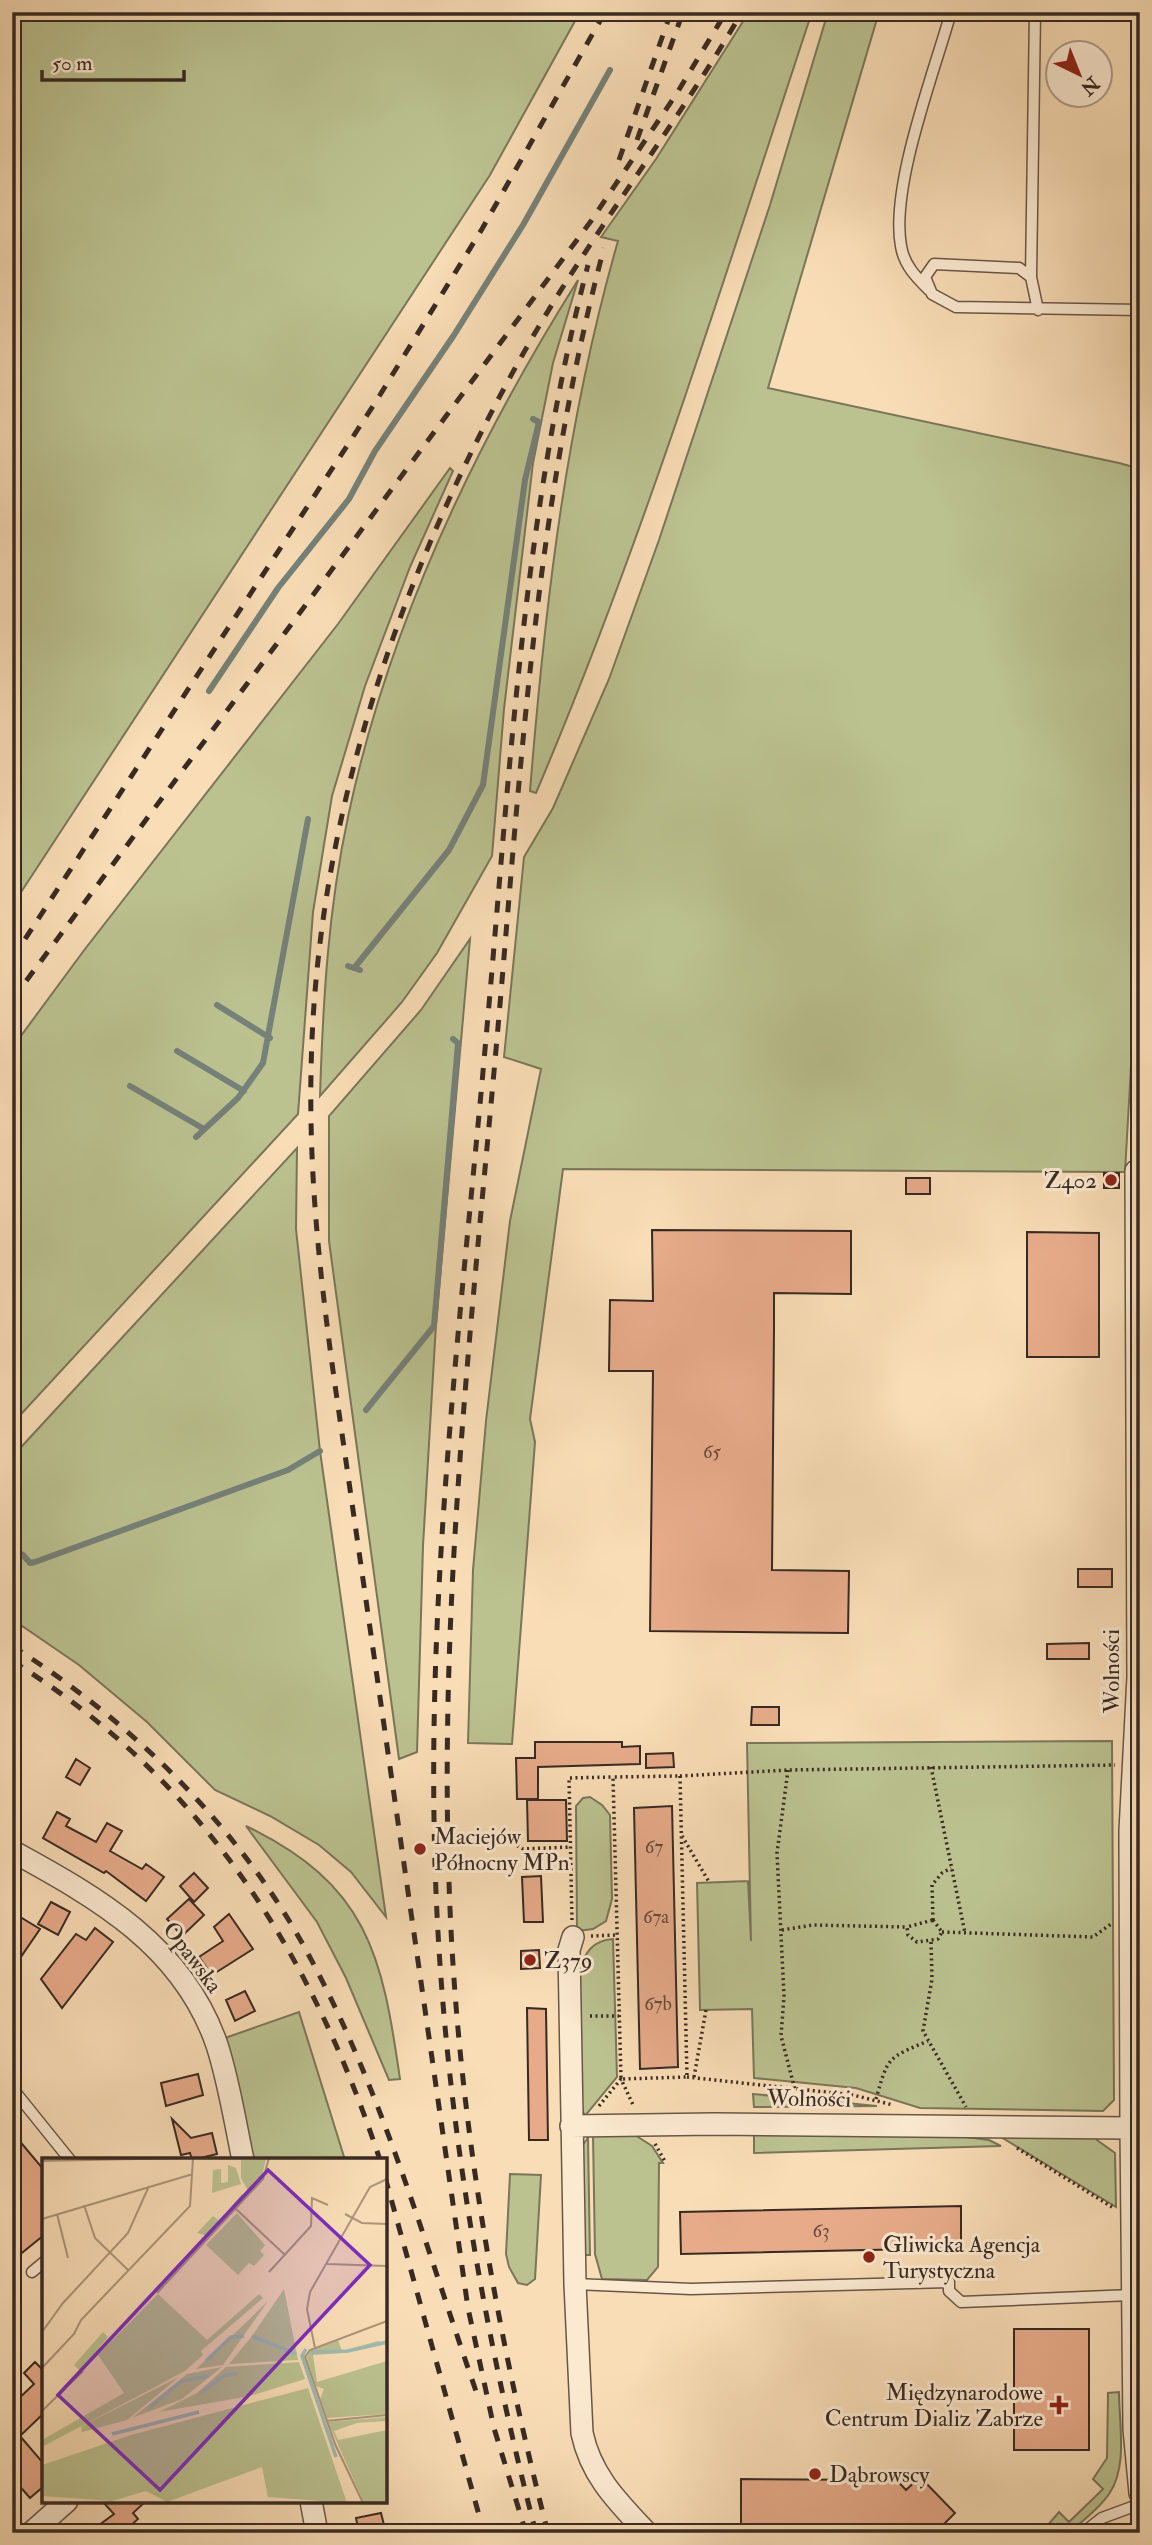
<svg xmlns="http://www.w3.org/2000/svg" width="1152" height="2545" font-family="'IM FELL Double Pica',serif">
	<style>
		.green { fill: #bbc290; stroke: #7a765a; stroke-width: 2 }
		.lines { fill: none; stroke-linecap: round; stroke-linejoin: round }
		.stream { stroke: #758179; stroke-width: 6 }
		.building { fill: #e7ab8a; stroke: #382a23; stroke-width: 2 }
		.service-casing { stroke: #685748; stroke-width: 13 }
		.minor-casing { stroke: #685748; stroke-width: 24 }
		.path { stroke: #382a23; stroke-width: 3.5; stroke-dasharray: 2 3.5; stroke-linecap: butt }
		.service { stroke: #fbe9d0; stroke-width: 10 }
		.minor { stroke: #fbe9d0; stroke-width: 21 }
		.rail { stroke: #382a23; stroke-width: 5; stroke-dasharray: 12 12; stroke-linecap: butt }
		.poi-dot { fill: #8f2418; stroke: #fbe9d0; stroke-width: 2.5 }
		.labels { text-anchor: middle; stroke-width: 6; stroke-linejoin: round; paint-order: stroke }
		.number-label { font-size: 19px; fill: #644a3d }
		.poi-label { font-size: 23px; fill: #382a23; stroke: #fbe9d0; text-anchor: start }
		.street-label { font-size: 23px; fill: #382a23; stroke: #fbe9d0 }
		.inset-river { fill: none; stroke: #9ebbb3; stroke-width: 3.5 }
		.inset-road { fill: none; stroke: #ac957b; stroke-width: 2 }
		.view { fill: #7b2cbf; fill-opacity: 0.15; stroke: #7b2cbf; stroke-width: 3.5 }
		.inset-edge { fill: none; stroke: #382a23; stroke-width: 3.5 }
	</style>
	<rect width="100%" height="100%" fill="#f9ddb6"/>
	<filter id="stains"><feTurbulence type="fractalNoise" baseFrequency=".00286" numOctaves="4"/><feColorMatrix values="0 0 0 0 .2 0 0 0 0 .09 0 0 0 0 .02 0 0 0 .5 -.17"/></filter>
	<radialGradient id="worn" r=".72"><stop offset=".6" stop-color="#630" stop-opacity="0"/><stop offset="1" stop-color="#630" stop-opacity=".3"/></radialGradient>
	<!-- green -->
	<path class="green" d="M 12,12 L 580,12 L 490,175 L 12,906 Z
		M 749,12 L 812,12 C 725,275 644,539 536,793 L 530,791 C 545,605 566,422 618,241 L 601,237 L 656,159 Z
		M 828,12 L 879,12 L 768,388 L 1119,463 L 1137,468 L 1140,477 L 1140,908 L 1125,1172 L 563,1169 L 530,1419 L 535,1442 L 512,1744 L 468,1743 L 473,1570 L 486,1421 L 510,1221 L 541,1069 L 504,1057 L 524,857 L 553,808 L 609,679 L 659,540 L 770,205 Z
		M 578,280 L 553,363 L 533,463 L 504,709 L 492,856 L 437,953 L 402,1002 L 320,1096 C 323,1002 328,910 348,817 C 388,627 475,444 578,280 Z
		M 450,468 L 453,471 L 410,567 L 365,686 L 332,796 L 313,912 L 298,1114 L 12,1424 L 12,1048 L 85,949 L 338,624 Z
		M 470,939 L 436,1324 L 423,1546 L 417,1752 L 399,1759 L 329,1241 L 329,1116 L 421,1010 Z
		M 297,1148 L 296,1229 L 320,1451 L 386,1917 L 351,1872 L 319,1845 L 270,1816 L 215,1790 L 147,1722 L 79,1665 L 12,1619 L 12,1457 Z
		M 1112,1741 L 1114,2100 L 1103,2111 L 920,2108 L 856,2088 L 754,2078 L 752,2009 L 700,2010 L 697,1883 L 748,1881 L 751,1941 L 747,1743 Z
		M 590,1797 L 602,1805 L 610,1815 L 612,1899 L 606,1921 L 593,1929 L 577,1931 L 576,1806 L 583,1798 Z
		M 246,1826 C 368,1885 382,1954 400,2079 L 389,2080 L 346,1978 L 317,1922 Z
		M 613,1939 L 617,2077 L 585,2116 L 582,2110 L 579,1972 C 584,1953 593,1940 613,1939 Z
		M 299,2012 L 345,2160 L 252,2160 L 225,2038 Z
		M 753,2094 L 877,2106 L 754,2107 Z
		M 632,2133 L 652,2146 L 663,2163 L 659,2163 L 658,2267 L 647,2280 L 602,2279 L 595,2254 L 593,2135 Z
		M 935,2133 L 989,2140 L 1001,2146 L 754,2153 L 754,2134 Z
		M 996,2134 L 1097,2135 L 1097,2140 L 1115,2153 L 1116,2207 Z
		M 588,2138 L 590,2255 L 582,2255 L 582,2146 Z
		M 510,2174 L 541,2175 L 535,2279 L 527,2285 L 518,2283 L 509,2267 L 506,2254 Z
		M 1119,2392 C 1119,2424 1128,2467 1109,2494 C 1099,2509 1082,2521 1069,2533 L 1041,2533 L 1059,2512 L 1069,2522 L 1103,2489 L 1093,2479 L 1107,2458 L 1108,2393 Z"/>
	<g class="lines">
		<!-- stream -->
		<path class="stream" d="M 209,691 L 278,588 L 349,499 L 375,451 L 454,335 L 523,225 L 610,70
			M 348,966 L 360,970
			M 355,967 L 449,850 L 483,785 L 525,480 L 539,422 L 533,419
			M 217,1005 L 270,1038
			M 177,1051 L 244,1091
			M 130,1086 L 204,1129
			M 196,1137 L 238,1098 L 263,1063 L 308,819
			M 366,1410 L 434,1326 L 458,1043 L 453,1039
			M 12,1550 L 23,1555 L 30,1563 L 35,1562 L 288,1470 L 320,1451"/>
	</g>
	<!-- building -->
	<path class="building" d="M 1104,1173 L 1119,1173 L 1119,1188 L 1104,1188 Z
		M 906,1178 L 930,1178 L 930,1194 L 906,1194 Z
		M 652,1230 L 851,1231 L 851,1294 L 774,1293 L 774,1326 L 772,1570 L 849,1571 L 848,1633 L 650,1631 L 653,1371 L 609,1371 L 610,1300 L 653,1301 Z
		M 1027,1232 L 1099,1233 L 1099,1357 L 1027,1357 Z
		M 1078,1569 L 1112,1569 L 1112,1587 L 1078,1587 Z
		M 1089,1643 L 1089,1659 L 1047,1659 L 1047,1644 Z
		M 752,1707 L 779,1707 L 779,1725 L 751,1725 Z
		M 535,1742 L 622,1742 L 622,1747 L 640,1746 L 640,1764 L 538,1767 L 538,1799 L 517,1799 L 516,1758 L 535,1758 Z
		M 673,1753 L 674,1767 L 646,1768 L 646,1754 Z
		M 76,1759 L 90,1768 L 80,1785 L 66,1777 Z
		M 527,1800 L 566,1800 L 567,1841 L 528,1841 Z
		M 672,1806 L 678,2067 L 640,2069 L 634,1808 Z
		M 57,1812 L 70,1819 L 66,1826 L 96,1842 L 107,1823 L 122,1831 L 110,1851 L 142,1869 L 146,1864 L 164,1877 L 146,1901 L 106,1871 L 104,1873 L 43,1838 Z
		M 194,1873 L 208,1888 L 194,1902 L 180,1886 Z
		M 541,1876 L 543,1922 L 524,1922 L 522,1877 Z
		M 189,1899 L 204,1915 L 182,1936 L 167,1919 Z
		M 51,1902 L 70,1912 L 58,1935 L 38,1924 Z
		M 12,1912 L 40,1929 L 12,1970 Z
		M 229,1914 L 253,1949 L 212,1975 L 199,1957 L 223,1941 L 214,1927 Z
		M 95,1928 L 113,1942 L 62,2008 L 41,1979 L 76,1934 L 86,1940 Z
		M 539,1950 L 540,1968 L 521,1969 L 521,1951 Z
		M 245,1991 L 255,2011 L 235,2021 L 226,2000 Z
		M 527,2008 L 546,2009 L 548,2140 L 529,2140 Z
		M 198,2074 L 203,2095 L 166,2106 L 161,2083 Z
		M 172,2119 L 191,2138 L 212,2133 L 217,2154 L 192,2160 L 190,2153 L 181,2155 Z
		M 12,2132 L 44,2170 L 44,2235 L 12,2261 Z
		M 961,2206 L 961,2248 L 681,2254 L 680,2212 Z
		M 1014,2329 L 1089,2329 L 1089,2450 L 1014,2450 Z
		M 35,2362 L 44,2371 L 44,2413 L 20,2436 L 44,2464 L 44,2486 L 30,2498 L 16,2482 L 12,2482 L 12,2405 L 34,2384 L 24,2373 Z
		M 890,2473 L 906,2490 L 920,2477 L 955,2513 L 935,2533 L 741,2533 L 741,2479 L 882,2480 Z
		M 102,2501 L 146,2501 L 133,2513 L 138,2519 L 122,2533 L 88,2533 L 114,2514 Z
		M 381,2513 L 386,2533 L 359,2533 L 356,2518 Z"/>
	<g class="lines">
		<defs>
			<path id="service" d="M 1031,277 L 1035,12
				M 929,290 C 916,277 904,265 901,246 C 890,187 934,73 951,12
				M 1038,310 L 1031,277 L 1019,268 L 934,264 L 925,277 L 932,294 L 956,307 L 1140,310
				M 1136,1171 L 1140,1111
				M 12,2088 L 70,2160
				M 32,2272 L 44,2262
				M 575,2284 L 691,2289 L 949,2282 L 949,2291 L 961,2302 L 1132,2295
				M 1083,2533 L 1102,2518 L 1140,2504"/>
			<path id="minor" d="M 1136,1171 L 1138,1677 L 1130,1831 L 1131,2128 L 1134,2429 L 1140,2493
				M 12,1851 C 98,1898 183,1946 217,2045 C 229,2082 235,2122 243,2160
				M 573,1937 L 569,1950 L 575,2284 L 582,2433 C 591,2476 618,2502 647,2533
				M 571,2126 L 714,2124 L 1131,2128
				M 311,2501 L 317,2533
				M 31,2533 L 67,2501"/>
		</defs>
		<!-- service casing -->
		<use href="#service" class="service-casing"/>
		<!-- minor casing -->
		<use href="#minor" class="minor-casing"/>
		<!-- path -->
		<path class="path" d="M 931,1767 L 965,1933
			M 788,1770 L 777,1853 L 784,1996 L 781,2036 L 795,2090
			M 680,1776 L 687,2077 L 621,2079 L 613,1777 Z
			M 680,1776 L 788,1770 L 1115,1765
			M 465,1835 L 500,1835 L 523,1849 L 571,1847
			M 682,1836 L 709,1882
			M 572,1920 L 569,1778 L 612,1777
			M 933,1920 L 942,1932 L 938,1939 L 917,1942 L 908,1935 L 907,1927 Z
			M 933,1920 L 932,1885 L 942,1873 L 951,1868
			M 782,1930 L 813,1925 L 907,1927
			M 942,1932 L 1093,1937 L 1111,1924
			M 591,1936 L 617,1935
			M 931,1942 L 932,1979 L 923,2031 L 966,2107
			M 590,2016 L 619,2016
			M 687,2077 L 853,2095 L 893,2105
			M 694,2077 L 706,2010
			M 876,2099 C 888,2057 887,2058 928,2041
			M 599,2106 L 621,2079 L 634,2107
			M 655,2144 L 666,2163
			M 1017,2148 L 1112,2207"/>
		<!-- service -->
		<use href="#service" class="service"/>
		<!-- minor -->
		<use href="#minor" class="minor"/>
		<!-- rail -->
		<path class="rail" d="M 637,140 L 683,12
			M 619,160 L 671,12
			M 12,959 L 375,403 L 482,229 L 605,12
			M 12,1000 L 591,221 L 677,93 L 726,12
			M 12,1646 C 128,1719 234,1822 301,1941 C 380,2082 424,2242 477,2394
			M 12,1661 C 202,1778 311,1952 380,2160
			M 385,2177 L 484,2533
			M 526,2533 L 494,2428 L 468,2308 L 336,1392 C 321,1286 309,1181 311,1073 C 315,814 404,561 532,338 C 597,226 677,124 742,12
			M 536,2533 C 475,2298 437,2061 434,1818 C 430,1554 464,1290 487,1027 C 510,772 523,514 588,265
			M 548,2533 C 493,2319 456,2103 449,1882 C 439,1596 473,1311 498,1027 C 521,766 536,502 604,248"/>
	</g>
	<!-- markers -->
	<g class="poi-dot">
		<circle cx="1111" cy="1180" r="7"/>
		<circle cx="420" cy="1849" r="7"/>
		<circle cx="530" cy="1960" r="7"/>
		<circle cx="869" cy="2257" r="7"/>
		<path d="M1055.5 2394.5h7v7h7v7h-7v7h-7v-7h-7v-7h7z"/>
		<circle cx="815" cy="2474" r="7"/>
	</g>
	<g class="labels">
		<!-- number labels -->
		<g class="number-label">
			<text x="712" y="1458">65</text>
			<text x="654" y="1853">67</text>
			<text x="656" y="1923">67a</text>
			<text x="658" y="2010">67b</text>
			<text x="821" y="2237">63</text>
		</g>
		<!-- poi labels -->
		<g class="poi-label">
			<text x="1097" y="1188" text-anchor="end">Z402</text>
			<text x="434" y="1844">Maciejów<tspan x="434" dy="26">Północny MPn</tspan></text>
			<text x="544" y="1968">Z379</text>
			<text x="883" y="2252">Gliwicka Agencja<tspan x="883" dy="26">Turystyczna</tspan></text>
			<text x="1043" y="2400" text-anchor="end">Międzynarodowe<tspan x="1043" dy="26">Centrum Dializ Zabrze</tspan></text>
			<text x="829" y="2482">Dąbrowscy</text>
		</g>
		<!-- street labels -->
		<g class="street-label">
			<text transform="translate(1111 1671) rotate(-90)" y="8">Wolności</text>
			<text transform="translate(193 1957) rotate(53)" y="8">Opawska</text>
			<text transform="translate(809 2098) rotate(1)" y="8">Wolności</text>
		</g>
	</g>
	<!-- overview -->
	<g transform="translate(42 2158)">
		<rect width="345" height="345" fill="#f9ddb6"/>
		<path d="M 224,1 L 220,18 L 206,33 L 199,20 L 199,2 ZM 186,7 L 194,10 L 199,26 L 170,35 L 171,12 L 179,11 L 179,25 L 186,24 ZM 200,36 L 201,41 L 166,78 L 155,75 L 171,58 L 177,63 ZM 195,55 L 223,87 L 218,93 L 222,97 L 212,108 L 207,105 L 196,117 L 164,87 ZM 242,131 L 256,202 L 187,206 L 210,178 ZM 116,136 L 165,182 L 217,136 L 221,140 L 159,193 L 161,197 L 143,213 L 0,289 L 0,282 L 82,235 L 56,197 ZM 226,143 L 181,207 L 154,211 L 189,179 ZM 61,174 L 66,179 L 38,213 L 32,207 ZM 296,182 L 300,193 L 336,183 L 345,186 L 302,195 L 271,197 L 275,224 L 345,203 L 345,256 L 285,260 L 278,241 L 282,231 L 274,228 L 264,200 L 269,192 ZM 257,204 L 263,221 L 208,238 L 117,254 L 155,235 L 184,209 ZM 180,209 L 140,241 L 90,260 L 145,216 ZM 137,219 L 85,262 L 40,274 L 39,269 L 46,265 ZM 266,230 L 305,345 L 226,339 L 220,309 L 125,344 L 104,333 L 70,343 L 0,338 L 0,307 L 89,277 ZM 345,259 L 345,263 L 315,265 L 292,273 L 296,282 L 345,272 L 345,345 L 322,345 L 286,264 Z" fill="#bbc290"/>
		<path class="inset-river" d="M 210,178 L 254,196M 264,191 L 260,198 L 294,299M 268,194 L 306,193 L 345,184M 164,203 L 189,179 L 202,178M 159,235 L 183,217 L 195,216M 106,251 L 140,223 L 167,218M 70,276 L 157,254"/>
		<path class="inset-road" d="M 0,3 L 141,0M 42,47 L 53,80 L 86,112M 194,51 L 243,97M 15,56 L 26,100M 303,56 L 320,65 L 345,66M 0,61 L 151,16M 285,106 L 345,108M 227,114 L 269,68 L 270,40 L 286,47M 115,135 L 221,21 L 227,0M 0,174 L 21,145 L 86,75 L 107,28M 273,190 L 265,151 L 268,134 L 328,29 L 345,21M 0,210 L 32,176 L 39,162 L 148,48 L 151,0M 0,253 L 41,213M 284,263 L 345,257M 321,345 L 293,286 L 263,199 L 268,192 L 345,163"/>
		<path class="view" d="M 226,12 L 328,107 L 118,332 L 16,237 Z"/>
		<rect width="345" height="345" class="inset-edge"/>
	</g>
	<!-- margin -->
	<rect width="1152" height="2545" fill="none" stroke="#f9ddb6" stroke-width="42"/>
	<rect x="14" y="14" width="1124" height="2517" fill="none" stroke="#382a23" stroke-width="3.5"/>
	<rect x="21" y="21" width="1110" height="2503" fill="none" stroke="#382a23" stroke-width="2"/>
	<!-- north arrow -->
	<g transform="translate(1079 74) rotate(137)"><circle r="33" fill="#fbe9d0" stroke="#ad9d8b" stroke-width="2"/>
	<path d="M0-5L12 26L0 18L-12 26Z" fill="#8f2418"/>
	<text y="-10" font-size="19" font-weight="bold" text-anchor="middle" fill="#382a23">N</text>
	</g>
	<!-- scale -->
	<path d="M42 70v10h142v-10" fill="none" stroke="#382a23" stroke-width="3.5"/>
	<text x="52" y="70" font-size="21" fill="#382a23" stroke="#fbe9d0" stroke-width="5" paint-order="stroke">50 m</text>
	<rect width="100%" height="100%" filter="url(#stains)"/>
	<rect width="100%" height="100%" fill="url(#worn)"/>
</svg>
